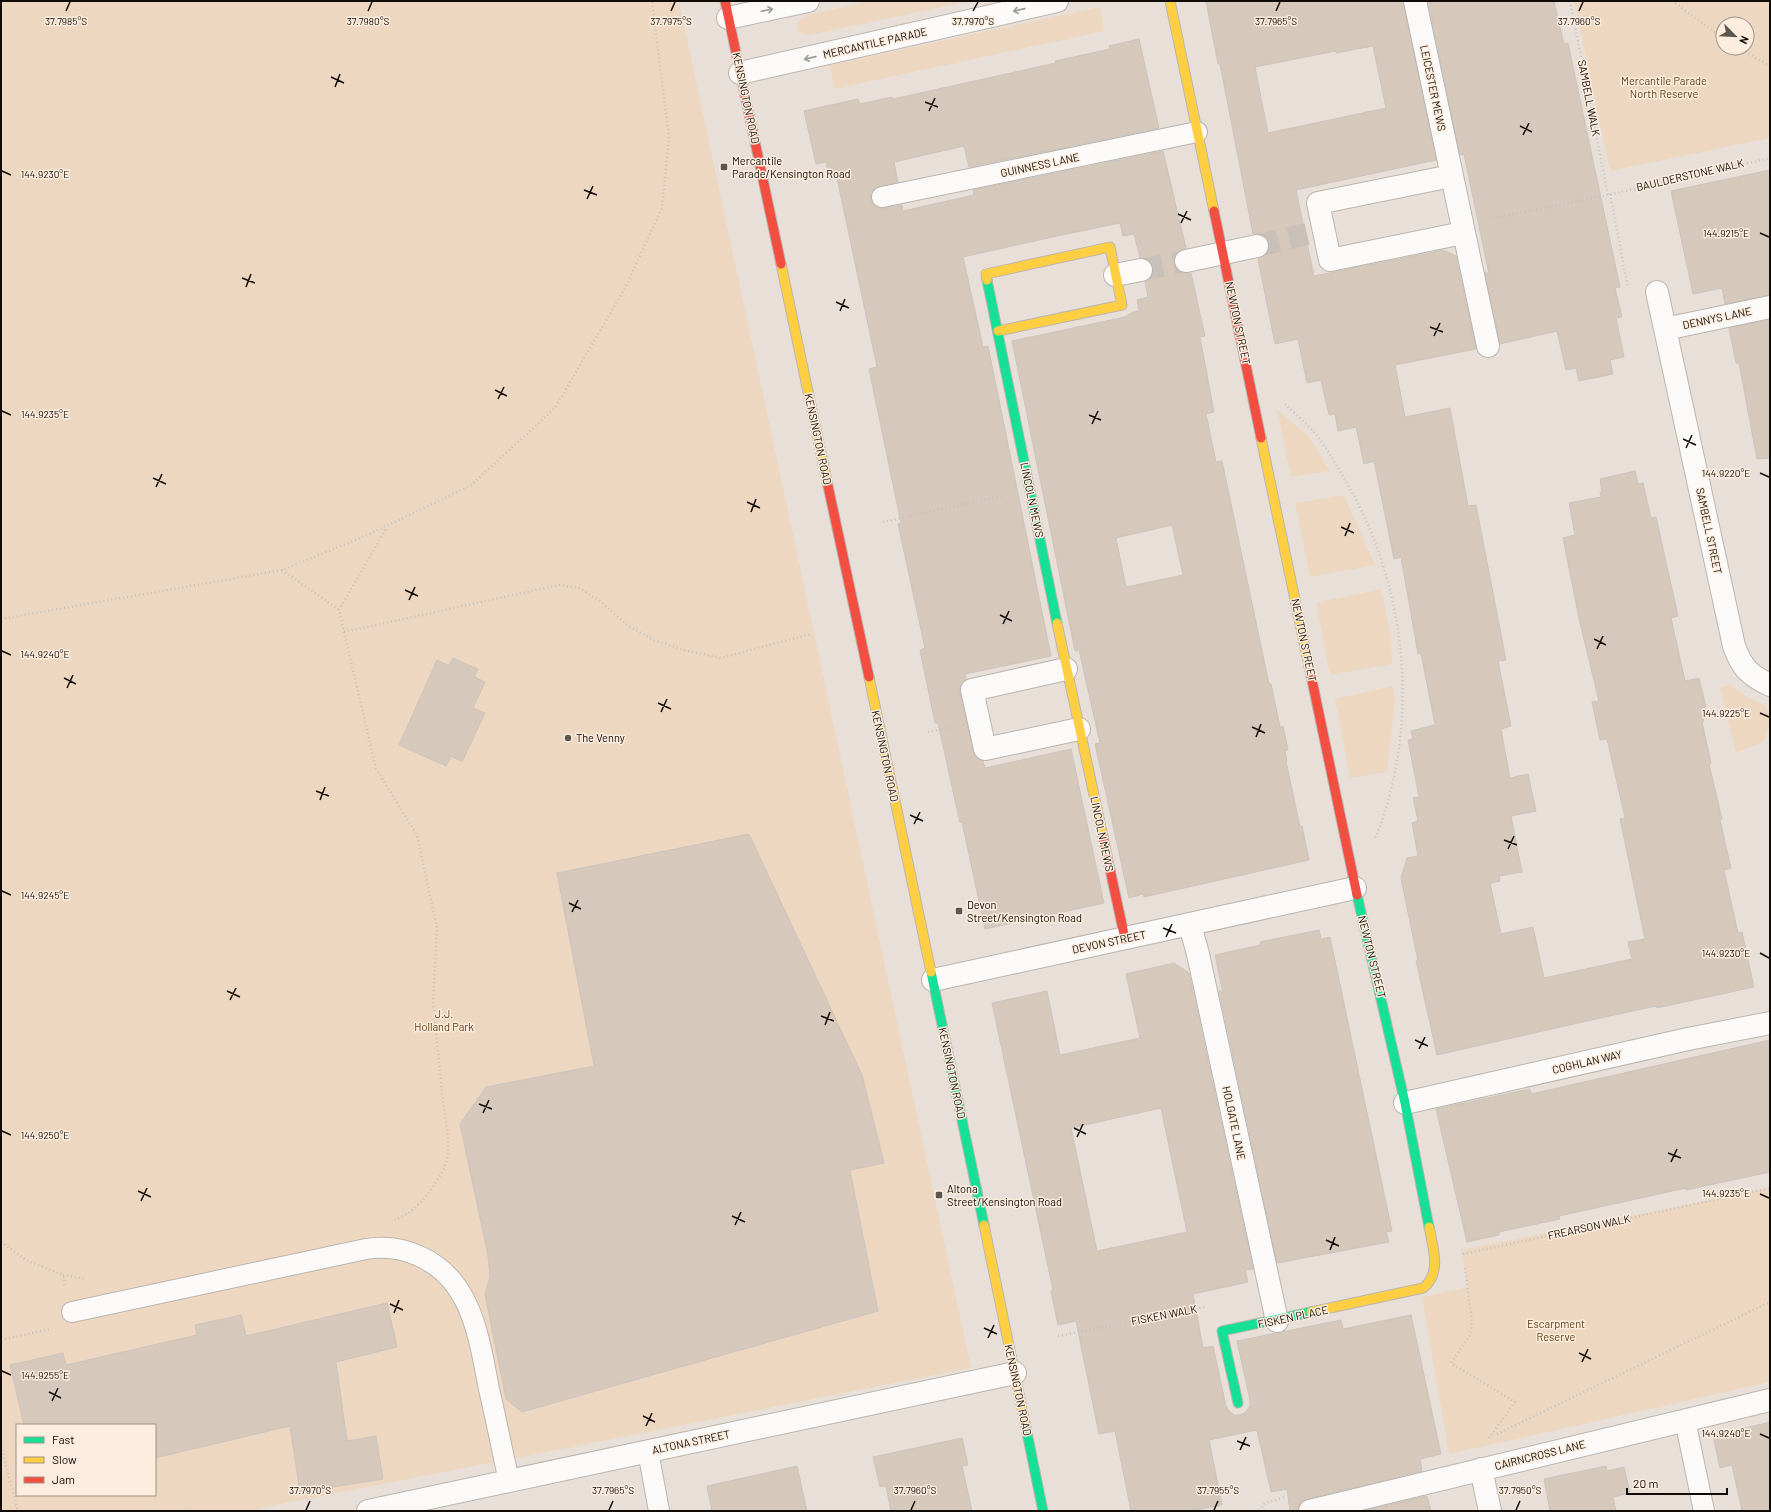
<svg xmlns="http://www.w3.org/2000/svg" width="1771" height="1512" font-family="Barlow,sans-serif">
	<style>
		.green { fill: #edd7c0; fill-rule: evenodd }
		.building { fill: #d6c8ba; stroke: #cac4be; fill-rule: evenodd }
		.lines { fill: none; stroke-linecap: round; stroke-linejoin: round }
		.street-tunnel { stroke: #c8c0b9; stroke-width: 22; stroke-dasharray: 22 11; stroke-linecap: butt }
		.lane-casing { stroke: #bbb5ae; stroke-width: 22 }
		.street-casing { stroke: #bbb5ae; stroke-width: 24 }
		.fast-casing { stroke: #bbb5ae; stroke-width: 11 }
		.slow-casing { stroke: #bbb5ae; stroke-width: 11 }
		.jam-casing { stroke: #bbb5ae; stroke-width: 11 }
		.path { stroke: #c4c2c0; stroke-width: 2.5; stroke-dasharray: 1 3; stroke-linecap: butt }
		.lane { stroke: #fcfaf9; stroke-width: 20 }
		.street { stroke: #fcfaf9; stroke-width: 22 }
		.fast { stroke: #16e098; stroke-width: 9 }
		.slow { stroke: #ffcf43; stroke-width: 9 }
		.jam { stroke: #f24e42; stroke-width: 9 }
		.oneway { stroke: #9e9a98 }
		.ticks { fill: none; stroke: #100b07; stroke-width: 1.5 }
		.poi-dot { fill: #5c5650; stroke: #fcedde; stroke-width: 1.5 }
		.labels { text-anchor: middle; stroke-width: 3; stroke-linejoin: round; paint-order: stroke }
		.street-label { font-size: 11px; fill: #100b07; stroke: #fcedde }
		.park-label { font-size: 11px; fill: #623e14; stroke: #fcedde }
		.poi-label { font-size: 11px; fill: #100b07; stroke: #fcedde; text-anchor: start }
		.ticks-label { font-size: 10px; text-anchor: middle; fill: #100b07; stroke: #fcedde; stroke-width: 3; stroke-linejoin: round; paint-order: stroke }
	</style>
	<rect width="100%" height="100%" fill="#e8e0d8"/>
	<!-- green -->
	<path class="green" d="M 1,1 L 679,1 L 971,1368 L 247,1511 L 1,1511 ZM 17,1425 L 155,1425 L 155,1495 L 17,1495 Z
		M 871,1 L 971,1 L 809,35 L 798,32 L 797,22 L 807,15 Z
		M 1574,1 L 1770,1 L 1770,138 L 1610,171 ZM 1723,24 L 1747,24 L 1747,48 L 1723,48 Z
		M 1100,7 L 1104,31 L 834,89 L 830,65 Z
		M 1277,409 L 1310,438 L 1330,471 L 1291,477 Z
		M 1344,495 L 1375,565 L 1310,577 L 1295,503 Z
		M 1381,589 L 1391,637 L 1392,664 L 1330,675 L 1316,603 Z
		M 1731,685 L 1739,692 L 1765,706 L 1770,712 L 1770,721 L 1765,739 L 1761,743 L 1736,753 L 1720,687 Z
		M 1393,686 L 1395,700 L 1387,772 L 1350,778 L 1335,699 Z
		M 1770,1188 L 1770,1382 L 1449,1454 L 1422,1297 L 1468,1287 L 1461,1250 Z"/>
	<!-- building -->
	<path class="building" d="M 1206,1 L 1403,1 L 1436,160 L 1296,190 L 1314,276 L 1444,250 L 1456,256 L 1476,349 L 1395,365 L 1405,417 L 1450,408 L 1468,506 L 1476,505 L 1506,660 L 1498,661 L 1511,726 L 1501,729 L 1510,778 L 1528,774 L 1536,811 L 1511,816 L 1522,872 L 1499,876 L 1500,881 L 1490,883 L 1501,934 L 1533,927 L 1544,978 L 1632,959 L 1628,942 L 1645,939 L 1620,819 L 1625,818 L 1607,739 L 1600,740 L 1592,702 L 1599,701 L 1580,623 L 1563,538 L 1575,535 L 1569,503 L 1601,497 L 1600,492 L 1602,492 L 1600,479 L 1635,471 L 1638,484 L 1643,483 L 1651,518 L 1656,517 L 1678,616 L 1671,618 L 1685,681 L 1699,678 L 1706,707 L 1701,708 L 1704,721 L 1702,722 L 1711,763 L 1709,764 L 1722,819 L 1720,820 L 1731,868 L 1724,870 L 1738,933 L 1742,932 L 1754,987 L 1657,1008 L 1656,1006 L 1596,1019 L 1437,1055 L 1416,961 L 1418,961 L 1401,878 L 1407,858 L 1418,856 L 1412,823 L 1418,821 L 1413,798 L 1419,797 L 1408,740 L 1413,739 L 1411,731 L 1435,725 L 1421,653 L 1418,654 L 1401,557 L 1394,559 L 1374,461 L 1364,464 L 1356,427 L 1338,431 L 1335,414 L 1329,415 L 1321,380 L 1307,383 L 1298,339 L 1275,344 L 1258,259 L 1266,255 L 1269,249 L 1269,244 L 1267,238 L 1261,234 L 1253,234 L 1220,64 L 1218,64 ZM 1373,46 L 1386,108 L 1268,133 L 1255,67 L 1336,51 L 1336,53 Z
		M 1428,1 L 1554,1 L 1564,44 L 1568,43 L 1620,287 L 1615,288 L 1622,317 L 1616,318 L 1624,357 L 1610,360 L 1613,374 L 1579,381 L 1576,368 L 1566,370 L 1557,331 L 1500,344 L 1485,272 L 1489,274 L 1464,154 L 1460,155 Z
		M 1139,39 L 1159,128 L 969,167 L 964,146 L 894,162 L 898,182 L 875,188 L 871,193 L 871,199 L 873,204 L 878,208 L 884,208 L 902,205 L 903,211 L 974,195 L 973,190 L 1163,151 L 1186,248 L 1177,252 L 1174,258 L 1174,263 L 1176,269 L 1182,273 L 1191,273 L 1205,336 L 1200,337 L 1214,412 L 1206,414 L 1216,462 L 1222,461 L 1269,684 L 1271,684 L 1280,727 L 1283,726 L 1288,750 L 1285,751 L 1287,761 L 1286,761 L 1300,827 L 1302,826 L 1309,860 L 1144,897 L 1143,894 L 1129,898 L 1095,744 L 1100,743 L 1079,650 L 1075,651 L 1012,341 L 1125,317 L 1131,313 L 1139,311 L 1137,300 L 1148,297 L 1145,282 L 1149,279 L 1153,274 L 1153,268 L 1150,262 L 1145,258 L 1140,258 L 1134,234 L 1123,236 L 1120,223 L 1057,236 L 963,257 L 983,347 L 988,346 L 1051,656 L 965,674 L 966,679 L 960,686 L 960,692 L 973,752 L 976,758 L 983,761 L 985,768 L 1071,749 L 1104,903 L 985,929 L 962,822 L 960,823 L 938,723 L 935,723 L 920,650 L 925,648 L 898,524 L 901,523 L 869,369 L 877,367 L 837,178 L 830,180 L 826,162 L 816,164 L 804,111 L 858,99 L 860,104 L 892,97 L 893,99 L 1056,63 L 1055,61 L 1110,49 L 1109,46 ZM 1172,525 L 1183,575 L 1126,587 L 1116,538 Z
		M 1770,170 L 1770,295 L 1725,304 L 1722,288 L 1693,294 L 1671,191 Z
		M 1770,320 L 1770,458 L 1757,459 L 1739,363 L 1736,363 L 1729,328 Z
		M 453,658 L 478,669 L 474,677 L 485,682 L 473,708 L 485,713 L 462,762 L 451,756 L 446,766 L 399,745 L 437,660 L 449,666 Z
		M 749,834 L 862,1075 L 884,1163 L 850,1170 L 878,1311 L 522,1412 L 506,1399 L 485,1294 L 490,1277 L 488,1255 L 460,1124 L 486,1087 L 594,1066 L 557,873 Z
		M 1319,930 L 1321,939 L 1330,937 L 1392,1231 L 1386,1232 L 1389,1242 L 1277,1263 L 1219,990 L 1223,993 L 1215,955 L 1261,945 L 1260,942 Z
		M 1174,963 L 1189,973 L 1253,1269 L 1245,1270 L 1248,1282 L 1193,1294 L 1203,1348 L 1213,1346 L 1226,1406 L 1229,1411 L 1234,1415 L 1240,1415 L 1246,1412 L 1250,1406 L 1250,1400 L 1237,1341 L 1341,1320 L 1343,1329 L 1411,1315 L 1441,1454 L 1420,1459 L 1422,1471 L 1307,1499 L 1301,1502 L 1298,1511 L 1290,1511 L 1287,1489 L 1271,1492 L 1257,1430 L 1209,1440 L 1222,1505 L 1191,1511 L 1131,1511 L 1115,1431 L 1099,1434 L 1076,1321 L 1058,1325 L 1051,1291 L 1053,1290 L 992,1003 L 1047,991 L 1060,1055 L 1140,1038 L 1126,974 ZM 1161,1108 L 1187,1232 L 1097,1251 L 1071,1128 Z
		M 1770,1040 L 1770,1172 L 1686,1190 L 1686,1188 L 1559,1216 L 1560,1219 L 1499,1232 L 1499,1235 L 1467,1242 L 1436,1109 L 1530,1089 L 1531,1094 Z
		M 387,1303 L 397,1347 L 336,1362 L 347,1441 L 376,1436 L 383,1479 L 300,1492 L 290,1426 L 155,1458 L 155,1425 L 24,1425 L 10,1365 L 63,1353 L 66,1365 L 197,1335 L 195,1325 L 241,1315 L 246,1336 Z
		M 1770,1422 L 1770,1511 L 1742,1511 L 1732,1465 L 1720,1468 L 1713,1436 Z
		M 962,1438 L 968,1465 L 962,1466 L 972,1511 L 891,1511 L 886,1486 L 880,1487 L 873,1457 Z
		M 797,1466 L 807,1511 L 712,1511 L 707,1486 Z
		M 1606,1466 L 1607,1471 L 1624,1467 L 1630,1493 L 1613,1497 L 1616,1511 L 1550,1511 L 1544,1479 Z
		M 1427,1496 L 1431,1511 L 1363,1511 Z"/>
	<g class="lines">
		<!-- street-tunnel -->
		<path class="street-tunnel" d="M 1257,246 L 1307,234
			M 1141,270 L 1186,261"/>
		<defs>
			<path id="lane" d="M 882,197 L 1197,132
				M 72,1312 L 366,1249 C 384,1246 402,1248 419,1256 C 472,1279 479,1338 489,1389 C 496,1419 502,1450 509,1481
				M 1685,1420 L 1704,1511
				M 648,1451 L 659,1511"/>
			<path id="street" d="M 1415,1 L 1488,346
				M 728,18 L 808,1
				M 740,73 L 1057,1
				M 1451,176 L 1318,203 L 1330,260 L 1463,233
				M 1186,261 L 1257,246
				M 1115,275 L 1141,270
				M 1657,292 L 1734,646 C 1742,668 1749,675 1770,685
				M 1665,329 L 1770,307
				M 1066,669 L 972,690 L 985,749 L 1079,729
				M 1190,925 L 1198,954 L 1277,1321
				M 933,980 L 1355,888
				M 1405,1103 L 1688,1039 L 1770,1023
				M 1481,1469 L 1490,1511
				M 368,1511 L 1015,1373
				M 1310,1511 L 1770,1400"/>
			<path id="fast" d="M 987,280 L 1057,623
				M 1357,895 L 1405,1103 L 1429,1227
				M 931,972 L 984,1225
				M 1238,1403 L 1222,1331 L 1311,1312
				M 1025,1423 L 1043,1511"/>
			<path id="slow" d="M 1170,1 L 1214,211
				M 781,264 L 828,486
				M 987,280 L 986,274 L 1110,247 L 1122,305 L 998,331
				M 1261,438 L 1309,666
				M 1057,623 L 1103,837
				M 869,677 L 931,972
				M 984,1225 L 1025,1423
				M 1311,1312 L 1423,1288 C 1442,1274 1433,1247 1429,1227"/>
			<path id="jam" d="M 725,1 L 781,264
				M 1214,211 L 1261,438
				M 828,486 L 869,677
				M 1309,666 L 1357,895
				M 1103,837 L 1125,939"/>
		</defs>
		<!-- lane casing -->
		<use href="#lane" class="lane-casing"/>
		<!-- street casing -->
		<use href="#street" class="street-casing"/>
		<!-- fast casing -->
		<use href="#fast" class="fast-casing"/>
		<!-- slow casing -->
		<use href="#slow" class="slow-casing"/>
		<!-- jam casing -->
		<use href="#jam" class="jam-casing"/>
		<!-- path -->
		<path class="path" d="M 1570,1 L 1608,195
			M 1672,1 L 1723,38
			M 1738,48 L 1770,66
			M 1610,194 L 1628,288
			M 1489,219 L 1608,195 L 1770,158
			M 1285,404 C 1296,414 1308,425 1317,436 C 1329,451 1338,468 1348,485 C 1408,590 1421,725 1375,839
			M 883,522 L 1001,496
			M 282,570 L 339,610 L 376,769 L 417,835 L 437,928 L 433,1002 L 443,1102 L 448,1135 L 448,1156 L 443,1171 L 426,1197 L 410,1212 L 395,1220
			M 339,610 L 387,527
			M 1,619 L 282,570 L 363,537 L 470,486 L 555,408 L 625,288 L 662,208 L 669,137 L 652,1
			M 344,632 L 559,585 L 579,588 L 600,601 L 627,625 L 653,640 L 684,650 L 721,658 L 811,634
			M 928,732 L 951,727
			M 1,1242 L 26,1260 L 63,1275 L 65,1286
			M 1463,1254 L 1770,1188
			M 1465,1268 L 1472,1322 L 1470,1335 L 1451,1363 L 1515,1402 L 1489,1438
			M 63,1275 L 86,1279
			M 1058,1336 L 1206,1307
			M 1,1340 L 51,1329
			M 1497,1434 L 1770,1302
			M 1,1446 L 18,1511
			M 150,1511 L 164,1511
			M 184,1511 L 191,1510
			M 1260,1511 L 1265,1503 L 1285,1497"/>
		<!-- lane -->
		<use href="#lane" class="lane"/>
		<!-- street -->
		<use href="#street" class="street"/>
		<!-- fast -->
		<use href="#fast" class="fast"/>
		<!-- slow -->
		<use href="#slow" class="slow"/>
		<!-- jam -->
		<use href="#jam" class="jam"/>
	</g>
	<!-- one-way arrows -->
	<defs><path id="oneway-shaft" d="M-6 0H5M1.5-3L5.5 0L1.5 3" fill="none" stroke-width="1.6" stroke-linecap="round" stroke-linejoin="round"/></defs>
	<g class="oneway">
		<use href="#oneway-shaft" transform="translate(767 10) rotate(-12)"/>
		<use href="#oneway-shaft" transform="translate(1019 10) rotate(167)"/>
		<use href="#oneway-shaft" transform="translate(810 58) rotate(167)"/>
	</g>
	<!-- ticks -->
	<path class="ticks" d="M 66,11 L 70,2M 368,11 L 372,2M 671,11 L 675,2M 973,11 L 978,2M 1276,11 L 1280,2M 1579,11 L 1583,2M 331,77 L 344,83M 335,87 L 340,74M 925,102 L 938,107M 929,111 L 935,98M 1520,126 L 1532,132M 1523,135 L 1529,123M 2,171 L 11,175M 584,190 L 597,195M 587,199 L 593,186M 1178,214 L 1191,220M 1181,223 L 1187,211M 1760,233 L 1769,237M 242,278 L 255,283M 246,287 L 251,274M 836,302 L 849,308M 840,311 L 845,299M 1430,327 L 1443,332M 1434,336 L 1440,323M 495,390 L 507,396M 498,399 L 504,387M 2,411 L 11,415M 1089,415 L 1101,420M 1092,424 L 1098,411M 1683,439 L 1696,445M 1686,448 L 1692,435M 1760,473 L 1769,477M 153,478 L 166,484M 156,487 L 162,474M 747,502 L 760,508M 751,512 L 756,499M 1341,527 L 1354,533M 1345,536 L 1350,523M 405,590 L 418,596M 409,600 L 415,587M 1000,615 L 1012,621M 1003,624 L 1009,611M 1594,639 L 1606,645M 1597,649 L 1603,636M 2,651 L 11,655M 64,678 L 76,684M 67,688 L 73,675M 658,703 L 671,709M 661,712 L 667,699M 1760,713 L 1769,717M 1252,727 L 1265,733M 1256,737 L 1261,724M 316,791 L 329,796M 320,800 L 325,787M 910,815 L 923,821M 914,824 L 920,812M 1504,840 L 1517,845M 1508,849 L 1514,836M 2,891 L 11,895M 569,903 L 581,909M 572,912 L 578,900M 1163,928 L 1176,933M 1166,937 L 1172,924M 1760,953 L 1769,958M 227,991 L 240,997M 230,1000 L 236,988M 821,1016 L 834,1021M 825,1025 L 830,1012M 1415,1040 L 1428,1046M 1419,1049 L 1425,1037M 479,1104 L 492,1109M 483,1113 L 489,1100M 1074,1128 L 1086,1134M 2,1131 L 11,1135M 1077,1137 L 1083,1124M 1668,1153 L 1681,1158M 1671,1162 L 1677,1149M 138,1191 L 151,1197M 1760,1194 L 1769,1198M 141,1201 L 147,1188M 732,1216 L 745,1222M 735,1225 L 741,1212M 1326,1240 L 1339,1246M 1330,1250 L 1335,1237M 390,1304 L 403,1310M 394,1313 L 399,1300M 984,1328 L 997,1334M 988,1338 L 994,1325M 1579,1353 L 1591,1359M 1582,1362 L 1588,1349M 2,1371 L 11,1375M 49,1392 L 61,1398M 52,1401 L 58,1388M 643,1416 L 655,1422M 646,1426 L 652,1413M 1760,1434 L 1769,1438M 1237,1441 L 1250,1446M 1240,1450 L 1246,1437M 306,1510 L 310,1501M 609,1510 L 613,1501M 911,1510 L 915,1501M 1214,1510 L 1218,1501M 1516,1510 L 1520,1501"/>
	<!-- markers -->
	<g class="poi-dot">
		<rect x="720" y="163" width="8" height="8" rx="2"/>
		<circle cx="568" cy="738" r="4"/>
		<rect x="955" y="907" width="8" height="8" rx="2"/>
		<rect x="935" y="1191" width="8" height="8" rx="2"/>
	</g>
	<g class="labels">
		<!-- street labels -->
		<g class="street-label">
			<text transform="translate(875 43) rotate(-13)" y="4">MERCANTILE PARADE</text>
			<text transform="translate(1433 88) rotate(78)" y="4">LEICESTER MEWS</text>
			<text transform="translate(746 98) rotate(78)" y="4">KENSINGTON ROAD</text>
			<text transform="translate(1589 98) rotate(79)" y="4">SAMBELL WALK</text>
			<text transform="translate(1040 165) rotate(-12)" y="4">GUINNESS LANE</text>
			<text transform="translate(1690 175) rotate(-13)" y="4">BAULDERSTONE WALK</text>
			<text transform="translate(1717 318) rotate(-12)" y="4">DENNYS LANE</text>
			<text transform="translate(1238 323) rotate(78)" y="4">NEWTON STREET</text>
			<text transform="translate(818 439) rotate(78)" y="4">KENSINGTON ROAD</text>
			<text transform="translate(1032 500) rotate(78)" y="4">LINCOLN MEWS</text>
			<text transform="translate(1709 531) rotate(78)" y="4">SAMBELL STREET</text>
			<text transform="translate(1304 640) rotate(78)" y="4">NEWTON STREET</text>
			<text transform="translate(885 756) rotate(78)" y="4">KENSINGTON ROAD</text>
			<text transform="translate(1102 834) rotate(78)" y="4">LINCOLN MEWS</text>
			<text transform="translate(1109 942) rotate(-12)" y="4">DEVON STREET</text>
			<text transform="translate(1372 957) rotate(76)" y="4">NEWTON STREET</text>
			<text transform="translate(1587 1062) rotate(-13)" y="4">COGHLAN WAY</text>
			<text transform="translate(952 1073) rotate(78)" y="4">KENSINGTON ROAD</text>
			<text transform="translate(1234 1123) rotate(78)" y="4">HOLGATE LANE</text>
			<text transform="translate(1589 1227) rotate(-12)" y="4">FREARSON WALK</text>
			<text transform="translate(1164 1315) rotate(-11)" y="4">FISKEN WALK</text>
			<text transform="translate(1293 1317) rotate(-12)" y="4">FISKEN PLACE</text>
			<text transform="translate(1018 1390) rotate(78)" y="4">KENSINGTON ROAD</text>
			<text transform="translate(691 1442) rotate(-12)" y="4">ALTONA STREET</text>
			<text transform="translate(1540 1455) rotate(-14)" y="4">CAIRNCROSS LANE</text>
		</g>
		<!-- park labels -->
		<g class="park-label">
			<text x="1664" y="85">Mercantile Parade<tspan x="1664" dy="13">North Reserve</tspan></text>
			<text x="444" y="1018">J.J.<tspan x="444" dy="13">Holland Park</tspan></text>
			<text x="1556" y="1328">Escarpment<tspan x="1556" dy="13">Reserve</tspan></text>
		</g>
		<!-- poi labels -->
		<g class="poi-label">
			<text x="732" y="165">Mercantile<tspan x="732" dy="13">Parade/Kensington Road</tspan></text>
			<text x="576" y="742">The Venny</text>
			<text x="967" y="909">Devon<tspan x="967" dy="13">Street/Kensington Road</tspan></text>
			<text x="947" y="1193">Altona<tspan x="947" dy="13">Street/Kensington Road</tspan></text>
		</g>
	</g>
	<g class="ticks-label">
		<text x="66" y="25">37.7985°S</text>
		<text x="368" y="25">37.7980°S</text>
		<text x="671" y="25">37.7975°S</text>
		<text x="973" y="25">37.7970°S</text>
		<text x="1276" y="25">37.7965°S</text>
		<text x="1579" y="25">37.7960°S</text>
		<text x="45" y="178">144.9230°E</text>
		<text x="1726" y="237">144.9215°E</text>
		<text x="45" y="418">144.9235°E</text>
		<text x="1726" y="477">144.9220°E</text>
		<text x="45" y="658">144.9240°E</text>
		<text x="1726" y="717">144.9225°E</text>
		<text x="45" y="899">144.9245°E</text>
		<text x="1726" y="957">144.9230°E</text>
		<text x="45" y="1139">144.9250°E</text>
		<text x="1726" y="1197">144.9235°E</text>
		<text x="45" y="1379">144.9255°E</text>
		<text x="1726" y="1437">144.9240°E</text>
		<text x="310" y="1494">37.7970°S</text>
		<text x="613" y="1494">37.7965°S</text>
		<text x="915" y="1494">37.7960°S</text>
		<text x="1218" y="1494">37.7955°S</text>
		<text x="1520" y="1494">37.7950°S</text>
	</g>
	<!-- border -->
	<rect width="1771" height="1512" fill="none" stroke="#100b07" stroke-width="4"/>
	<!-- legend -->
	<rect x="16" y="1424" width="140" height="72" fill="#fcedde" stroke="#9e9388"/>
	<rect x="24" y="1437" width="20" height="6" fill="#16e098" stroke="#9e9388"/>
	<text x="52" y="1444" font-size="12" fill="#100b07">Fast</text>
	<rect x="24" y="1457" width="20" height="6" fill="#ffcf43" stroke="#9e9388"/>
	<text x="52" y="1464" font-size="12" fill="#100b07">Slow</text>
	<rect x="24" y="1477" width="20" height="6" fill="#f24e42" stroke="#9e9388"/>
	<text x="52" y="1484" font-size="12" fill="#100b07">Jam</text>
	<!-- north arrow -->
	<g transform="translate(1735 36) rotate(114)"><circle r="19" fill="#fcedde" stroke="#9e9388"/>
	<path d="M0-3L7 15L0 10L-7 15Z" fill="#5c5650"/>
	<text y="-6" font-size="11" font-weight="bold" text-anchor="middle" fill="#100b07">N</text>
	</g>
	<!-- scale -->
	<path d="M1627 1488v6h100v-6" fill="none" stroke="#100b07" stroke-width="2"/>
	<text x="1633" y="1488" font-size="12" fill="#100b07" stroke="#fcedde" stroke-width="3" paint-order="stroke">20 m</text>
</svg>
